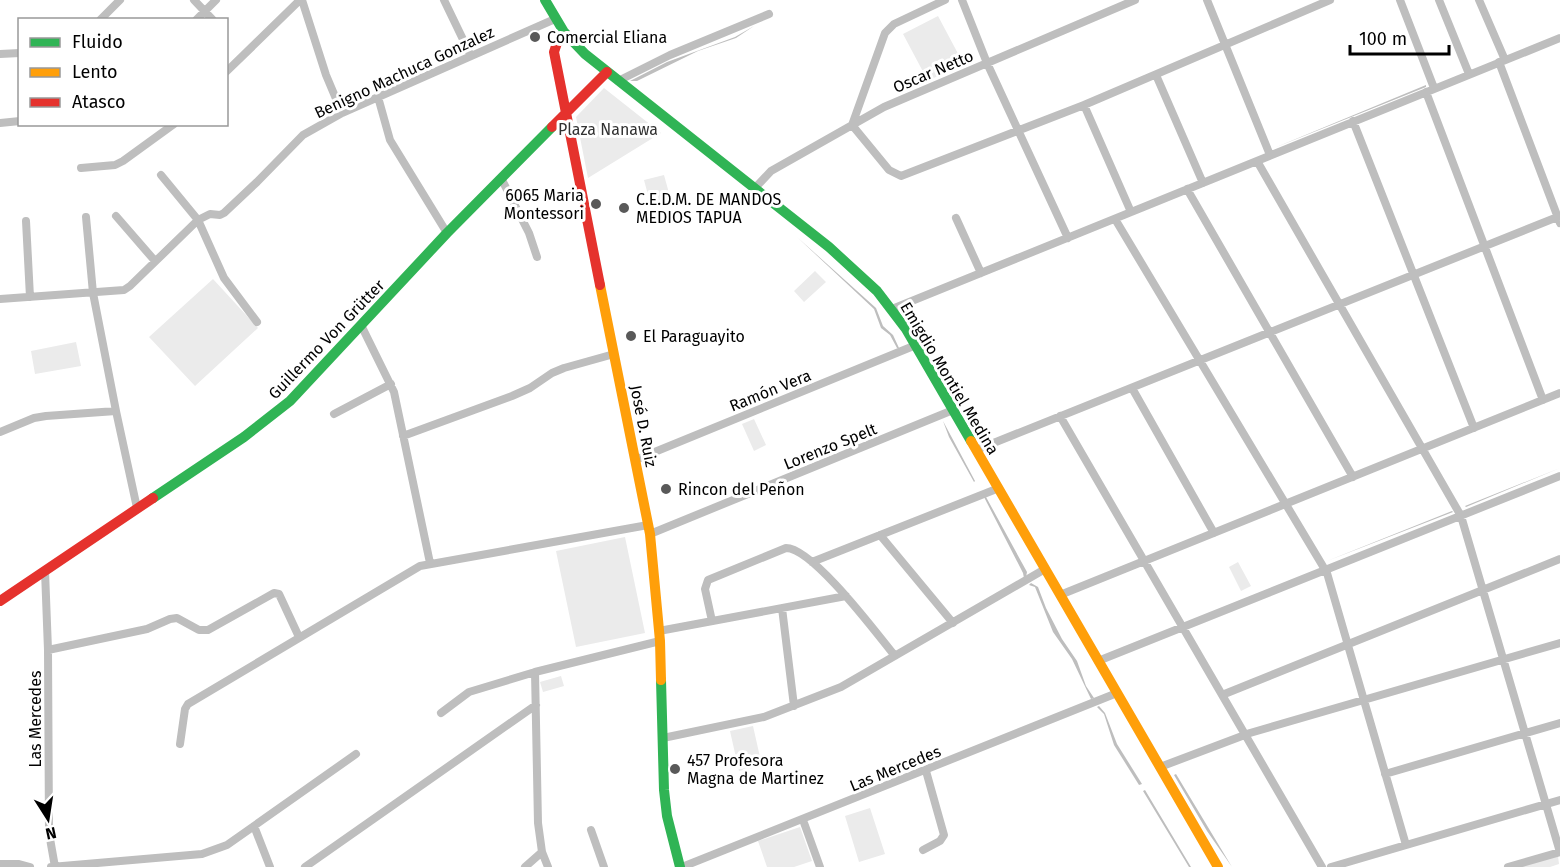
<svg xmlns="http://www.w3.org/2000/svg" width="1560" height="867" font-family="'Fira Sans',sans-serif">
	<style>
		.green { fill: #ebebeb }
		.water { fill: #bebebe }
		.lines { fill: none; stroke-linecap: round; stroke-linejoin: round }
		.street { stroke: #bebebe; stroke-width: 8 }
		.fast { stroke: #30b455; stroke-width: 10 }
		.slow { stroke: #ff9f0a; stroke-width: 10 }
		.jam { stroke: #e5322d; stroke-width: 10 }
		.poi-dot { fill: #595959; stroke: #fff; stroke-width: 2 }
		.labels { text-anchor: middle; stroke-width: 6; stroke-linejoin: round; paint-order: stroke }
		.poi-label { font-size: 16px; fill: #000; stroke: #fff; text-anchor: start }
		.street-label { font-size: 16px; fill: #000; stroke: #fff }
		.park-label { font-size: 16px; fill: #323232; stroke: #fff }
	</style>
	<rect width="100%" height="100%" fill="#fff"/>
	<!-- green -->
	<path class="green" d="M 938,16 L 963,63 L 928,81 L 903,34 Z
		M 604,88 L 661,133 L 588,178 L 576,117 Z
		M 664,175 L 672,204 L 652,210 L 644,180 Z
		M 815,271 L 826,282 L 804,302 L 794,291 Z
		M 213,279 L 258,328 L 195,386 L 149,337 Z
		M 76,342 L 81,366 L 35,374 L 31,351 Z
		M 754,419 L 766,445 L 754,451 L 742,424 Z
		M 625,537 L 645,633 L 576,647 L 556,551 Z
		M 1238,562 L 1251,586 L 1241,591 L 1229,567 Z
		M 561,676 L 564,686 L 543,692 L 540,682 Z
		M 753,726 L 762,766 L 739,771 L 730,731 Z
		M 870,808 L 885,854 L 859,862 L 845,816 Z
		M 800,827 L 812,861 L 794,867 L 767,867 L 758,841 Z
		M 1558,856 L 1559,864 L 1550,867 L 1518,867 Z"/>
	<!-- water -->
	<path class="water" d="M 754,26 L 736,38 L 698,51 L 637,81 L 630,81 L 667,62 L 735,37 Z
		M 1426,85 L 1426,87 L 1274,148 Z
		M 797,237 L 876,308 L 883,326 L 893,335 L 899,348 L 897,348 L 890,335 L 881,328 L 874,309 Z
		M 943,421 L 975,481 L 974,482 L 949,437 Z
		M 1560,468 L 1466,507 L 1465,506 Z
		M 984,497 L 986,497 L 1027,572 L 1026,577 L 1024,578 L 1023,573 Z
		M 1452,511 L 1453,512 L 1327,561 Z
		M 1031,583 L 1038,587 L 1046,608 L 1062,639 L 1077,661 L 1086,686 L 1094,698 L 1091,699 L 1072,659 L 1053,632 L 1035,587 L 1029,585 Z
		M 1099,706 L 1105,713 L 1117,744 L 1142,784 L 1139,785 L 1114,745 L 1104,714 L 1097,707 Z
		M 1176,774 L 1232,867 L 1207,831 L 1174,775 Z
		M 1145,790 L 1191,867 L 1189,867 L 1143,791 Z"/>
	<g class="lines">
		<!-- street -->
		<path class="street" d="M 194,0 L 213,20
			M 302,0 L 326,75 L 342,113
			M 444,0 L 471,56
			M 945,0 L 894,24 L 885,33 L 852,125 L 889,170 L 901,176 L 1084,105 L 1330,0
			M 962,0 L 987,63 L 1068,238
			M 1207,0 L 1270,155
			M 1400,0 L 1434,88
			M 1439,0 L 1469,74
			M 1479,0 L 1505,60
			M 100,20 L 120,0
			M 196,20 L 216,0
			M 0,54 L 20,53
			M 1499,62 L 1560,223
			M 226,72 L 300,0
			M 1156,75 L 1203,183
			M 618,81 L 670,55 L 769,14
			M 1426,92 L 1543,400
			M 378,97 L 390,140 L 447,233
			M 1084,105 L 1131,212
			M 1353,121 L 1474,428
			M 0,123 L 20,121
			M 1257,161 L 1461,516 L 1560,852
			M 81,168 L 115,165 L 123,161 L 174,124
			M 161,175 L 198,220 L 224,278 L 257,322
			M 501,178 L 529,233 L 537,257
			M 755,188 L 771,171 L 884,107 L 1135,0
			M 1187,189 L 1353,477
			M 116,216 L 155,261
			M 86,217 L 93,293 L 116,411
			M 956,218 L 981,273
			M 1115,219 L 1327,573 L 1406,845
			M 26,221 L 30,297
			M 0,299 L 124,290 L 130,286 L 198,220 L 210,214 L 220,215 L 224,213 L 257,182 L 303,135 L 342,113 L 555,19
			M 892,309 L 1560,38
			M 361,325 L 394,392 L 430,563
			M 1132,388 L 1214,533
			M 334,414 L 391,384
			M 1060,416 L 1322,867
			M 0,432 L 34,418 L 46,416 L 116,411 L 137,508
			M 403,436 L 512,396 L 530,388 L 552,373 L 564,368 L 614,354
			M 976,450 L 1560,216
			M 635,460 L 916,345
			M 650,534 L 953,410
			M 880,535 L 953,623
			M 812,562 L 999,488
			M 45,571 L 48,650 L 49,833 L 55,867
			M 1060,595 L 1560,393
			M 782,608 L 794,706
			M 712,621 L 705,589 L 708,580 L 786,548 C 813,548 877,634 895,656
			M 659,631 L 846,596
			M 48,650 L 147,629 L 170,619 L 177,618 L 199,630 L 208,630 L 274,593 L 279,594 L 299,637
			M 1098,661 L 1560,476
			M 535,672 L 538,823 L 542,852 L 548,867
			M 1222,695 L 1560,559
			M 441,713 L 469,692 L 535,672 L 660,641
			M 663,738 L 764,717 L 841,687 L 1045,569
			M 180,744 L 185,709 L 188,704 L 420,566 L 648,525
			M 1160,767 L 1250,733 L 1560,643
			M 1385,774 L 1560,723
			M 803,820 L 820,867
			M 254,826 L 270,867
			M 591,830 L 604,867
			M 923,850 L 940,841 L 944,835 L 926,771
			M 0,864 L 19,864 L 30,867
			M 51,867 L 202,854 L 227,845 L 356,754
			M 305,867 L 536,705
			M 525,867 L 542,852
			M 682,867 L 1117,693
			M 1331,867 L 1560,800
			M 1508,867 L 1560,852"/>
		<!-- fast -->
		<path class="fast" d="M 545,0 L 564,32 L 585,54 L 829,247 L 877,291 L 906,329 L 971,441
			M 153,498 L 244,437 L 290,401 L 447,233 L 552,127
			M 661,680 L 664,790 L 667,816 L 680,867"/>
		<!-- slow -->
		<path class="slow" d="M 600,285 L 650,534 L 660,641 L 661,680
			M 971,441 L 1218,867"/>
		<!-- jam -->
		<path class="jam" d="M 567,36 L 557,43 L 554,52 L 600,285
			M 552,127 L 607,72
			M 0,601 L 153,498"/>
	</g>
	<!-- markers -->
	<g class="poi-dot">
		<circle cx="535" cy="37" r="6"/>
		<circle cx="596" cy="204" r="6"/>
		<circle cx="624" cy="208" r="6"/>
		<circle cx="631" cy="336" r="6"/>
		<circle cx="666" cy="489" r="6"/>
		<circle cx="675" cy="769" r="6"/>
	</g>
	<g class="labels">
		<!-- poi labels -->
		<g class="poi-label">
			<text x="547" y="43">Comercial Eliana</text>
			<text x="584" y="201" text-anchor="end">6065 Maria<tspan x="584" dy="18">Montessori</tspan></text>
			<text x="636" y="205">C.E.D.M. DE MANDOS<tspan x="636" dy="18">MEDIOS TAPUA</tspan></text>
			<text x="643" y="342">El Paraguayito</text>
			<text x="678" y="495">Rincon del Peñon</text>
			<text x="687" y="766">457 Profesora<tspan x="687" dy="18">Magna de Martinez</tspan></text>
		</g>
		<!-- street labels -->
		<g class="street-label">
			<text transform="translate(933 71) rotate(-23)" y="6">Oscar Netto</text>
			<text transform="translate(404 72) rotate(-25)" y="6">Benigno Machuca Gonzalez</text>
			<text transform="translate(326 339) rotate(-46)" y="6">Guillermo Von Grütter</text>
			<text transform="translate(950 378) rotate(59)" y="6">Emigdio Montiel Medina</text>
			<text transform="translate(770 390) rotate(-22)" y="6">Ramón Vera</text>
			<text transform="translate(644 426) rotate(79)" y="6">José D. Ruiz</text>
			<text transform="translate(830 446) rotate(-22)" y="6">Lorenzo Spelt</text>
			<text transform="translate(35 719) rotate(-90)" y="6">Las Mercedes</text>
			<text transform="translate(895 768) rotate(-22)" y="6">Las Mercedes</text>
		</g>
		<!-- park labels -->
		<g class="park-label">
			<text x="608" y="135">Plaza Nanawa</text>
		</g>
	</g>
	<!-- legend -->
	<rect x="18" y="18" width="210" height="108" fill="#ffffff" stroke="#999999" stroke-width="1.5"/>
	<rect x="30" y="38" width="30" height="9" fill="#30b455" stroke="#999999" stroke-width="1.5"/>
	<text x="72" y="48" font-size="18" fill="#000000">Fluido</text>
	<rect x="30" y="68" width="30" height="9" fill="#ff9f0a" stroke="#999999" stroke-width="1.5"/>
	<text x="72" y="78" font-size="18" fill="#000000">Lento</text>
	<rect x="30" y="98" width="30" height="9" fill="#e5322d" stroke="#999999" stroke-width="1.5"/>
	<text x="72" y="108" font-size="18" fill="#000000">Atasco</text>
	<!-- north arrow -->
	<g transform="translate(48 819) rotate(168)" stroke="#ffffff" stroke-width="4.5" paint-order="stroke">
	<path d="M0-4.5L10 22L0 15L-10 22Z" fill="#000000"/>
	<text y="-9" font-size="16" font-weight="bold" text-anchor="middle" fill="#000000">N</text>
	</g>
	<!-- scale -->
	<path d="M1350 45v9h99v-9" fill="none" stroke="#000000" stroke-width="3"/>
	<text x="1359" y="45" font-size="18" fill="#000000" stroke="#ffffff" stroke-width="4.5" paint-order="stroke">100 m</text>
</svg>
